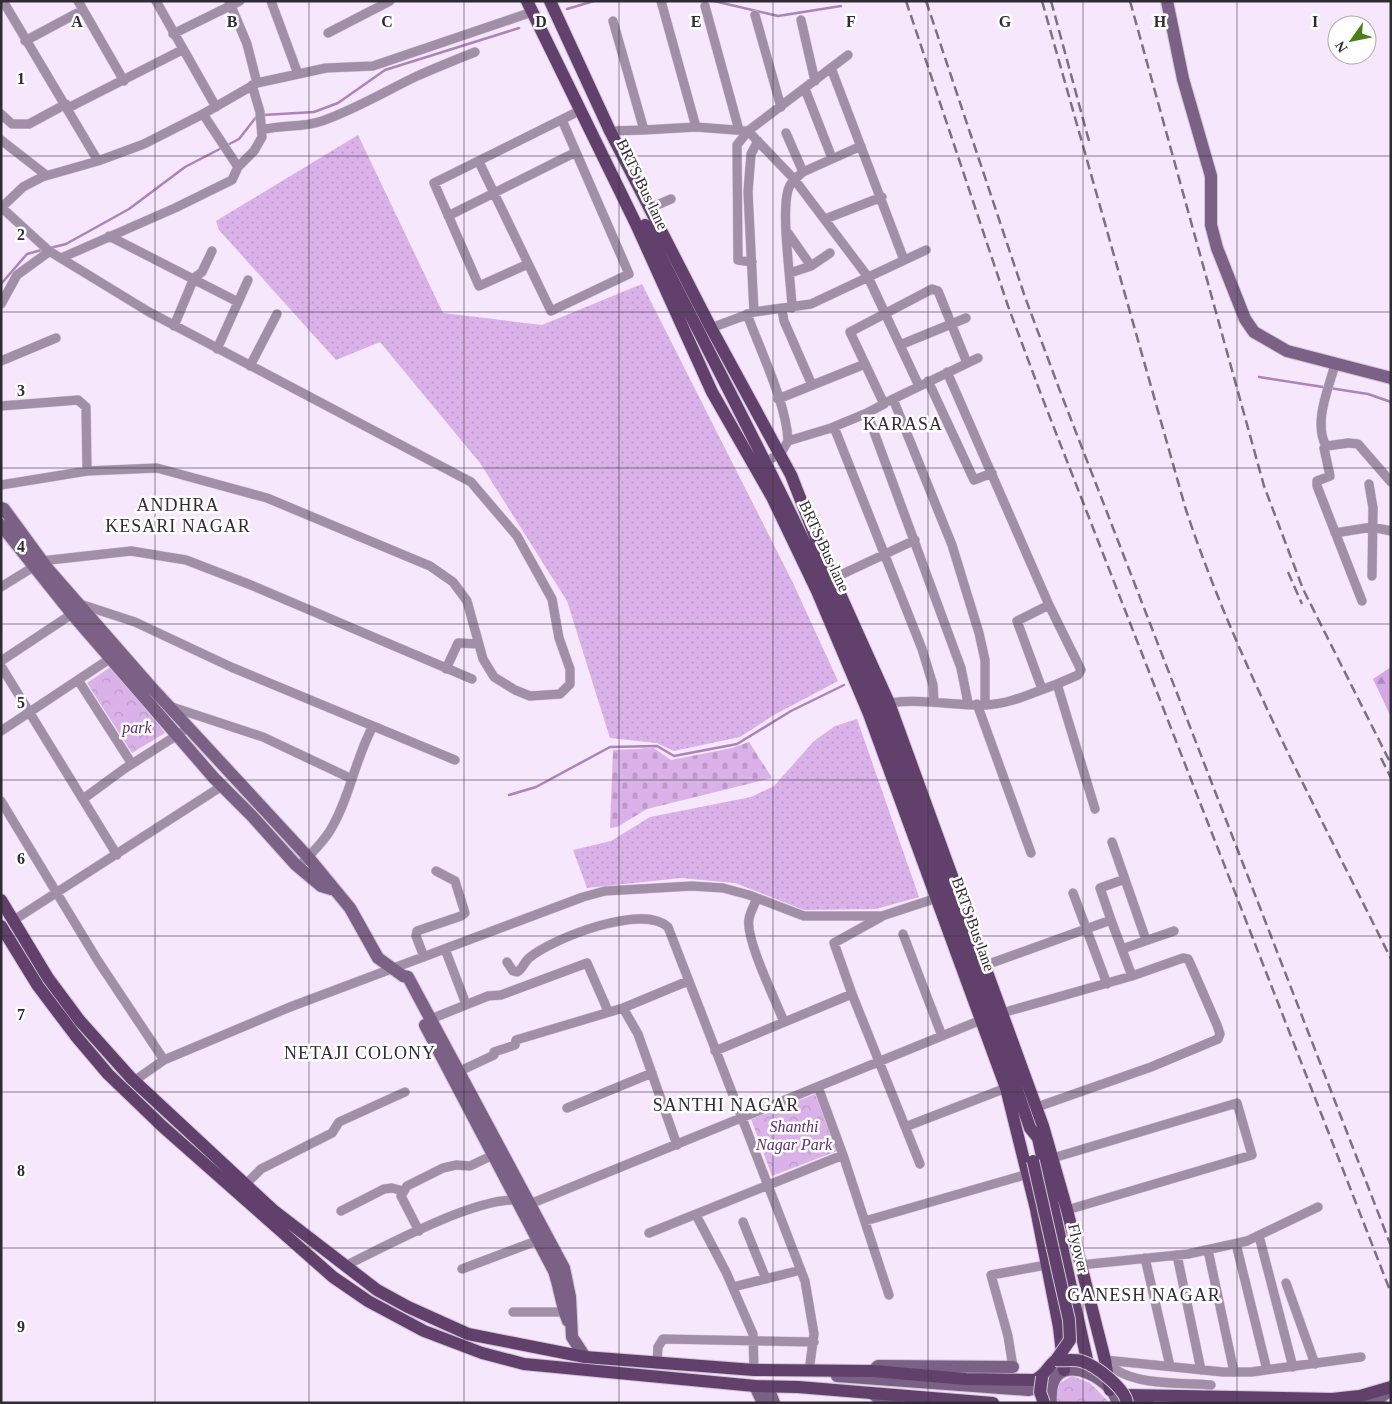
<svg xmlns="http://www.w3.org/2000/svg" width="1392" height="1404" font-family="'Times New Roman',serif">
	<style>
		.grass { fill: url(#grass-dots) }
		.forest { fill: url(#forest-firs) }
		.cemetery { fill: url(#cemetery-stones) }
		.park { fill: url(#park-crowns) }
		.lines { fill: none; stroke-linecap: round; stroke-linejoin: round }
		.stream { stroke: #ac83bb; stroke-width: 2.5 }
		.street-casing { stroke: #d3c5d8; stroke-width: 10 }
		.secondary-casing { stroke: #d3c5d8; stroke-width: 14 }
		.primary-casing { stroke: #d3c5d8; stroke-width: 14 }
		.street { stroke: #a18ea7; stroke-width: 9 }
		.secondary { stroke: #7b6185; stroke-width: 12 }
		.primary { stroke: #61416c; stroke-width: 12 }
		.rail { stroke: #7c727f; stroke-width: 2.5; stroke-dasharray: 10 5; stroke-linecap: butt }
		.primary-bridge-casing { stroke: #d3c5d8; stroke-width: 14; stroke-linecap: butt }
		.primary-bridge { stroke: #61416c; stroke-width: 12 }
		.grid { fill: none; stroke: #312b33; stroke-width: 1; stroke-opacity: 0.55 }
		.labels { text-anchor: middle; stroke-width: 5; stroke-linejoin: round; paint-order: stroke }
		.street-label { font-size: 16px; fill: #312b33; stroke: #fff }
		.park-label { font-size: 16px; font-style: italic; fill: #5f2c70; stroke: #fff }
		.neighbourhood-label { font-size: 18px; letter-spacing: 1px; fill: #312b33; stroke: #fff }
		.grid-label { font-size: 16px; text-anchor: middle; font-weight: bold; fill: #312b33; stroke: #fff; stroke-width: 5; stroke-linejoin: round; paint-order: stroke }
	</style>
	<defs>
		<pattern id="grass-dots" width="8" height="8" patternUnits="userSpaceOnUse" patternTransform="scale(1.25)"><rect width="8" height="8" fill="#dab2e9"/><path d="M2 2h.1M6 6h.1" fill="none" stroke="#bc99c8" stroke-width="1.8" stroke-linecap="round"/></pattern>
		<pattern id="forest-firs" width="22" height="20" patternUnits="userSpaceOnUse" patternTransform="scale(1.25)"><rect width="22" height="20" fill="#d3a9e3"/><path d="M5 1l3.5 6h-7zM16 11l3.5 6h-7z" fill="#ac8ab9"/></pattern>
		<pattern id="cemetery-stones" width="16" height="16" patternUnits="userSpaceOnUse" patternTransform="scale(1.25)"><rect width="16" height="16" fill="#dab2e9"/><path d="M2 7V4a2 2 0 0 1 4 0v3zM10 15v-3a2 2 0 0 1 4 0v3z" fill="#bc99c8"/></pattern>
		<pattern id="park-crowns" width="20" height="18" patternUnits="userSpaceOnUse" patternTransform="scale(1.25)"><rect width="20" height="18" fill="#dab2e9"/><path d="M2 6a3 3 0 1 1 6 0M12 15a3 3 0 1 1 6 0" fill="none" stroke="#bc99c8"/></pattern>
	</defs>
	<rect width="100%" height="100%" fill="#f6e7fc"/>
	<!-- grass -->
	<path class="grass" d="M 358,135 L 443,313 L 542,325 L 642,284 L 792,581 L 838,681 L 774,715 L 740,737 L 674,751 L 657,743 L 610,738 L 567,601 L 480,463 L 380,342 L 336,360 L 219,230 L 216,221 Z
		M 857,719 L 919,897 L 876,909 L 804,910 L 735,883 L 681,878 L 587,888 L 573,850 L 611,841 L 650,817 L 751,797 L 774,786 L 814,741 L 835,726 Z"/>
	<!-- forest -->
	<path class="forest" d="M 1391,667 L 1391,717 L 1373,679 Z"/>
	<!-- cemetery -->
	<path class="cemetery" d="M 749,742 L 772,778 L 647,809 L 617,827 L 610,828 L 613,750 L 654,748 L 671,760 L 732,748 Z"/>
	<!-- park -->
	<path class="park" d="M 109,668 L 113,668 L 165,733 L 132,753 L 87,683 Z
		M 815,1094 L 837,1151 L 772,1176 L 751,1119 Z
		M 1072,1376 L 1090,1383 L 1110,1403 L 1058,1403 L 1055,1397 L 1058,1384 Z"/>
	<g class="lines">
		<!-- stream -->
		<path class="stream" d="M 714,1 L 778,16 L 841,6
			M 567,9 L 594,1
			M 263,115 L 314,112 L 338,103 L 385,70 L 519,28
			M 50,248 L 66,244 L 129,209 L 185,167 L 239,139 L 257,116
			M 1,284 L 27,254 L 45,249
			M 1259,377 L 1368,394 L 1391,402
			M 509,795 L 536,787 L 610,747 L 657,746 L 674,756 L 737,744 L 791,711 L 844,685"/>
		<defs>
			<path id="street" d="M 3,1 L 98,161
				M 78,1 L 124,81
				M 156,1 L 216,107
				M 229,1 L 247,44 L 257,83
				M 271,1 L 298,74
				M 661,1 L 696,127
				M 705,6 L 739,130
				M 755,15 L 781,107
				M 801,20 L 815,81
				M 613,21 L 644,130 L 696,127 L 748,131 L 794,179 L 868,277 L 919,386
				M 328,33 L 390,1
				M 173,34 L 240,1
				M 25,41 L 83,10
				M 831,68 L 904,260
				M 805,89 L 832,158
				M 68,108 L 182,50
				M 1,114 L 12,124 L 29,124 L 66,104
				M 203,114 L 238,167
				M 262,130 C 283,124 303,128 322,121 C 354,110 384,92 415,77 C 435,68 455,60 475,52
				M 610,131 L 644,130
				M 786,133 L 803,172
				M 1,140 L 46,175
				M 479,162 L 551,311 L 629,274 L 562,120
				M 1,207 L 49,251 L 149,312 L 471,482 L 517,536 L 552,599 L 559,638 L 570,669 L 570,684 L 560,694 L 530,696 L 515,690 L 494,677 L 483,659 L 467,601 L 453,582 L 430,566 L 267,498 L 157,468 L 87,471 L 1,485
				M 1,208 L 23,187 L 42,177 L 98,161 L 144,144 L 203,114 L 257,83 L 326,68 L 373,66 L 532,12
				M 650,208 L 671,199
				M 448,216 L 576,152
				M 825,219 L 882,197
				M 788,233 L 811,266
				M 109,236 L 238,302
				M 61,258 L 175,208 L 232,180 L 238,167 L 254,151 L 262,137 L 260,112 L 252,85
				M 752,262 L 738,260 L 737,145 L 748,131 L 848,55
				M 528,264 L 479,286 L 434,183 L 581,110
				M 790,273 L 811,266 L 830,253
				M 1,304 L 17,275 L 50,251
				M 792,308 C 791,280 781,215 788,190 C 790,182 797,177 803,172 L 861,146
				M 782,310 L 784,321 L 812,385
				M 754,312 L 748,192 L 751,154 L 758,141
				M 747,314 C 760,350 787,405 788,441
				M 174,326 L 194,278 L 202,272 L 212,251
				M 711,328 L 754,312 L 811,304 L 926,250
				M 900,345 L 966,318
				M 217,349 L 248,280
				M 1,361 L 56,338
				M 250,366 L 277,314
				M 947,372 L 1049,605 L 1081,670 L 1078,675 L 1057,684
				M 928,381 L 974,480 L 992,473
				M 778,399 L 865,364
				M 893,399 L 952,545 L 979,633 L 985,660 L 985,705
				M 889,401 L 978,358
				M 1,406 L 78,400 L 86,407 L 87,471
				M 867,413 L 884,404 L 850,332 L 932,289 L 938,291 L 967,363
				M 834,427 L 922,649 L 933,685 L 934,701
				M 1326,446 C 1313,422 1329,388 1335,364
				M 760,465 L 781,453 L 788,441 L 831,428 L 867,413 L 961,668 L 968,703
				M 1369,484 L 1373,508 L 1372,576
				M 1335,533 L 1372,527 L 1391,531
				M 41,561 L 131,551 L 186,560 L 251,585 L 472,679
				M 834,578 L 915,540
				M 1,587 L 35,566
				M 1362,601 L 1317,486 L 1317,481 L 1330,476 L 1324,448 L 1327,446 L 1348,443 L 1358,444 L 1391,482
				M 80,604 L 135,622 L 231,667 L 455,760
				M 1,661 L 72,614
				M 1,666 L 117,855
				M 446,669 L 458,643 L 478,644
				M 78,680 L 132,764
				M 1042,689 L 1017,621 L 1049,605
				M 889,703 C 922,698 954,706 986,705 C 1011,704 1034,692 1057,684 L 1095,809
				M 977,704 L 1031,853
				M 172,707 L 263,737 L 352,779
				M 1,731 L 114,656
				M 83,799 L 124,769 L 182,732
				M 1,801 L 98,961 L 164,1060
				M 1112,842 L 1146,940
				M 298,867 C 309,856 323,843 331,829 C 350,797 355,759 373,726
				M 1073,893 L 1107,984
				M 757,898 C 755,904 750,912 749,919 C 745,939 776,1001 784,1022
				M 14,920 L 222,786
				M 1111,920 L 1132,976
				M 903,934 L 942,1036
				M 445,949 L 466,1004
				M 1122,949 L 1174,931
				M 424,957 L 416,936 L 417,931 L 461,916 L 465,913 L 455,881 L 436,871
				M 507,962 L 513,971 L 517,972 C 523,969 524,962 529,958 C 553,938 643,903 668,927 L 805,1281 L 814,1334 L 809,1371
				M 986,965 L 1111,920 L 1100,888 L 1125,879
				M 852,994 L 834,943 L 881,917
				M 623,1008 L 638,1034 L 677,1145
				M 1002,1013 L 1132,976 L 1183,958 L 1188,959 L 1190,963 L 1217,1025 L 1220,1034 L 1218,1039 L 1151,1067 L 1037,1107
				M 431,1019 L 488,996 L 501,995 L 587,963 L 608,1011
				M 715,1051 L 852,994 L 920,1164
				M 460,1071 L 494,1055 L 494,1052 L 515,1045 L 516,1040 L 623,1008 L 688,981
				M 134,1081 L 164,1060 L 290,1007 L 583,897 L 605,891 L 692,886 L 723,888 L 749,895 L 804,916 L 882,916 L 937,898
				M 818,1087 L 843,1155 L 889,1295
				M 567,1108 L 652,1073
				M 905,1127 L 1006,1088
				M 1053,1158 L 1237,1103 L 1252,1155 L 1067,1210
				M 246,1184 L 261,1169 L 332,1133 L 339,1122 L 405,1092
				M 341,1211 L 384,1189 L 392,1188 L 403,1191
				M 696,1215 L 726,1272 L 753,1334 L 754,1370
				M 865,1221 L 1028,1174
				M 743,1222 L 766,1279
				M 419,1231 L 401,1196 L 407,1186 L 443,1168 L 456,1165 L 470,1166 L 493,1155
				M 649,1233 L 843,1155
				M 1259,1236 L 1293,1367
				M 1236,1244 L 1267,1370
				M 1208,1250 L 1234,1372
				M 1177,1255 L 1201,1370
				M 1145,1258 L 1170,1366
				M 1080,1265 L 1188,1254 L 1247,1241 L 1318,1207
				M 345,1266 C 385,1246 473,1199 515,1200 C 520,1200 525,1202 530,1204 L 981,1020
				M 462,1269 L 539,1240
				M 1286,1283 L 1315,1364
				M 733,1287 L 801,1270
				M 513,1312 L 564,1312
				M 1105,1360 L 1223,1372 L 1251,1372 L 1361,1357
				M 1105,1360 C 1126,1387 1179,1382 1211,1385
				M 657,1364 L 658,1347 L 663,1339 L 814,1342
				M 1013,1367 L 1008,1336 L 991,1275 L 1046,1265"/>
			<path id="secondary" d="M 1167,1 L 1183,79 L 1211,176 L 1211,225 L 1217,248 L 1245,319 L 1254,332 L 1287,351 L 1391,378
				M 1,508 L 4,509 L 48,569 L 151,687 L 308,857 L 350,908 L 378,958 L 403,976 L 408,977 L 564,1268 L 570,1297 L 572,1337 L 585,1357
				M 1,525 L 72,614 L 214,778 L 252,816 L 296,865 L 321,886 L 331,889
				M 425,1025 L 554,1271 C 560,1288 561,1304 568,1321
				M 873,1371 L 878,1366 L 1013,1367
				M 837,1376 L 1029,1390 L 1052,1385
				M 755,1386 L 763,1403
				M 768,1387 L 774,1403
				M 873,1394 L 882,1400 L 896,1403
				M 1117,1401 L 1148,1403
				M 1051,1403 C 1046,1342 1115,1378 1117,1403
				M 1368,1403 L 1380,1398 L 1391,1389"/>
			<path id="primary" d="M 527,1 L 636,224 L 712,392 L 772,497 L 817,591 L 869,714 L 1006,1088 L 1036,1209 L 1059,1327 L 1064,1370
				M 550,1 L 610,131 L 711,328 L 791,475 L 822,554 L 889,703 L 1043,1126 L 1067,1210 L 1105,1360 L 1110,1390
				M 645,225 C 724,384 810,540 877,705 L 1003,1049 L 1030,1128 L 1038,1138 L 1088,1364
				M 1,900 L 48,978 L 80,1021 L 131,1078 L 273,1210 L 377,1290 L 408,1307 L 468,1334 L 585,1357 L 754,1370 L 873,1371 L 966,1379 L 1034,1380 C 1045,1376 1047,1367 1056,1360
				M 1,926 L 38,986 L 75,1035 L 108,1074 L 162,1126 L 333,1277 L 368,1301 L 424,1331 L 482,1353 L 524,1364 L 755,1386 L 798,1387 L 993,1403
				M 1126,1395 L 1332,1399 L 1360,1396 L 1391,1387"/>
		</defs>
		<!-- street casing -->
		<use href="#street" class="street-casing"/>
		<!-- secondary casing -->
		<use href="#secondary" class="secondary-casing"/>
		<!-- primary casing -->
		<use href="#primary" class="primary-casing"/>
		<!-- street -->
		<use href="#street" class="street"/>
		<!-- secondary -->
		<use href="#secondary" class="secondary"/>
		<!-- primary -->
		<use href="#primary" class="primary"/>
		<!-- rail -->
		<path class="rail" d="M 906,1 L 1008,306 L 1042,397 L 1391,1293
			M 926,1 L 1025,297 L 1060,391 L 1391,1246
			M 1042,1 L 1186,510 C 1238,666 1318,811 1391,959
			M 1051,1 L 1089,141
			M 1130,1 L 1264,486 L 1303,589 L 1391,764
			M 1288,572 L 1302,604
			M 1381,758 L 1391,778"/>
		<defs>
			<path id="primary-bridge" d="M 1033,1161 L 1069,1320 L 1070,1340 L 1056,1360
				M 1056,1360 C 1064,1361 1073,1359 1081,1361 C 1095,1365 1125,1388 1127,1403
				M 1042,1377 L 1040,1392 L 1044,1403"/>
		</defs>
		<!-- primary-bridge casing -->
		<use href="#primary-bridge" class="primary-bridge-casing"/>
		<!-- primary-bridge -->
		<use href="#primary-bridge" class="primary-bridge"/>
	</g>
	<!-- grid -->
	<path class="grid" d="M 155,1 L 155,1403M 309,1 L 309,1403M 464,1 L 464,1403M 619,1 L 619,1403M 773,1 L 773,1403M 928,1 L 928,1403M 1083,1 L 1083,1403M 1237,1 L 1237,1403M 1,156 L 1391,156M 1,312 L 1391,312M 1,468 L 1391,468M 1,624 L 1391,624M 1,780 L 1391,780M 1,936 L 1391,936M 1,1092 L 1391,1092M 1,1248 L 1391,1248"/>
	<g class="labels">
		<!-- street labels -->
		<g class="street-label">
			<text transform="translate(643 184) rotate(64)" y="6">BRTS Bus lane</text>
			<text transform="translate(825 546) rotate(65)" y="6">BRTS Bus lane</text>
			<text transform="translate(974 924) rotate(70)" y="6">BRTS Bus lane</text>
			<text transform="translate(1079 1248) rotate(78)" y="6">Flyover</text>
		</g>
		<!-- park labels -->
		<g class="park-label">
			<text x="137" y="733">park</text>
			<text x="794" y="1132">Shanthi<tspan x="794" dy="18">Nagar Park</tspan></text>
		</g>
		<!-- neighbourhood labels -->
		<g class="neighbourhood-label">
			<text x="903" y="430">KARASA</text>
			<text x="178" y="511">ANDHRA<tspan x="178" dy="21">KESARI NAGAR</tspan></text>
			<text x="360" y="1059">NETAJI COLONY</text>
			<text x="726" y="1111">SANTHI NAGAR</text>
			<text x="1144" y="1301">GANESH NAGAR</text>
		</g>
	</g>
	<g class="grid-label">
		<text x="77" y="27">A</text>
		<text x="232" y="27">B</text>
		<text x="387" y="27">C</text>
		<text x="541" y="27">D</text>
		<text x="696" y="27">E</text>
		<text x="851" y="27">F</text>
		<text x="1005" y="27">G</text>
		<text x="1160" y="27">H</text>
		<text x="1315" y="27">I</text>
		<text x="21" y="84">1</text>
		<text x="21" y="240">2</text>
		<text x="21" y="396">3</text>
		<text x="21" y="552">4</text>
		<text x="21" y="708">5</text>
		<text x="21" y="864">6</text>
		<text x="21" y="1020">7</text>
		<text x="21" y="1176">8</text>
		<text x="21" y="1332">9</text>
	</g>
	<!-- border -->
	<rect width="1392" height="1404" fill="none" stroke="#312b33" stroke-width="5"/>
	<!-- north arrow -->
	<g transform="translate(1352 40) rotate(237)"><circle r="24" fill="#ffffff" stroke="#adaaad"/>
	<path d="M0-4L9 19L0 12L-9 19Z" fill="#498017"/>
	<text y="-8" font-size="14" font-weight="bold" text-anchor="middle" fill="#312b33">N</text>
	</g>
</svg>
